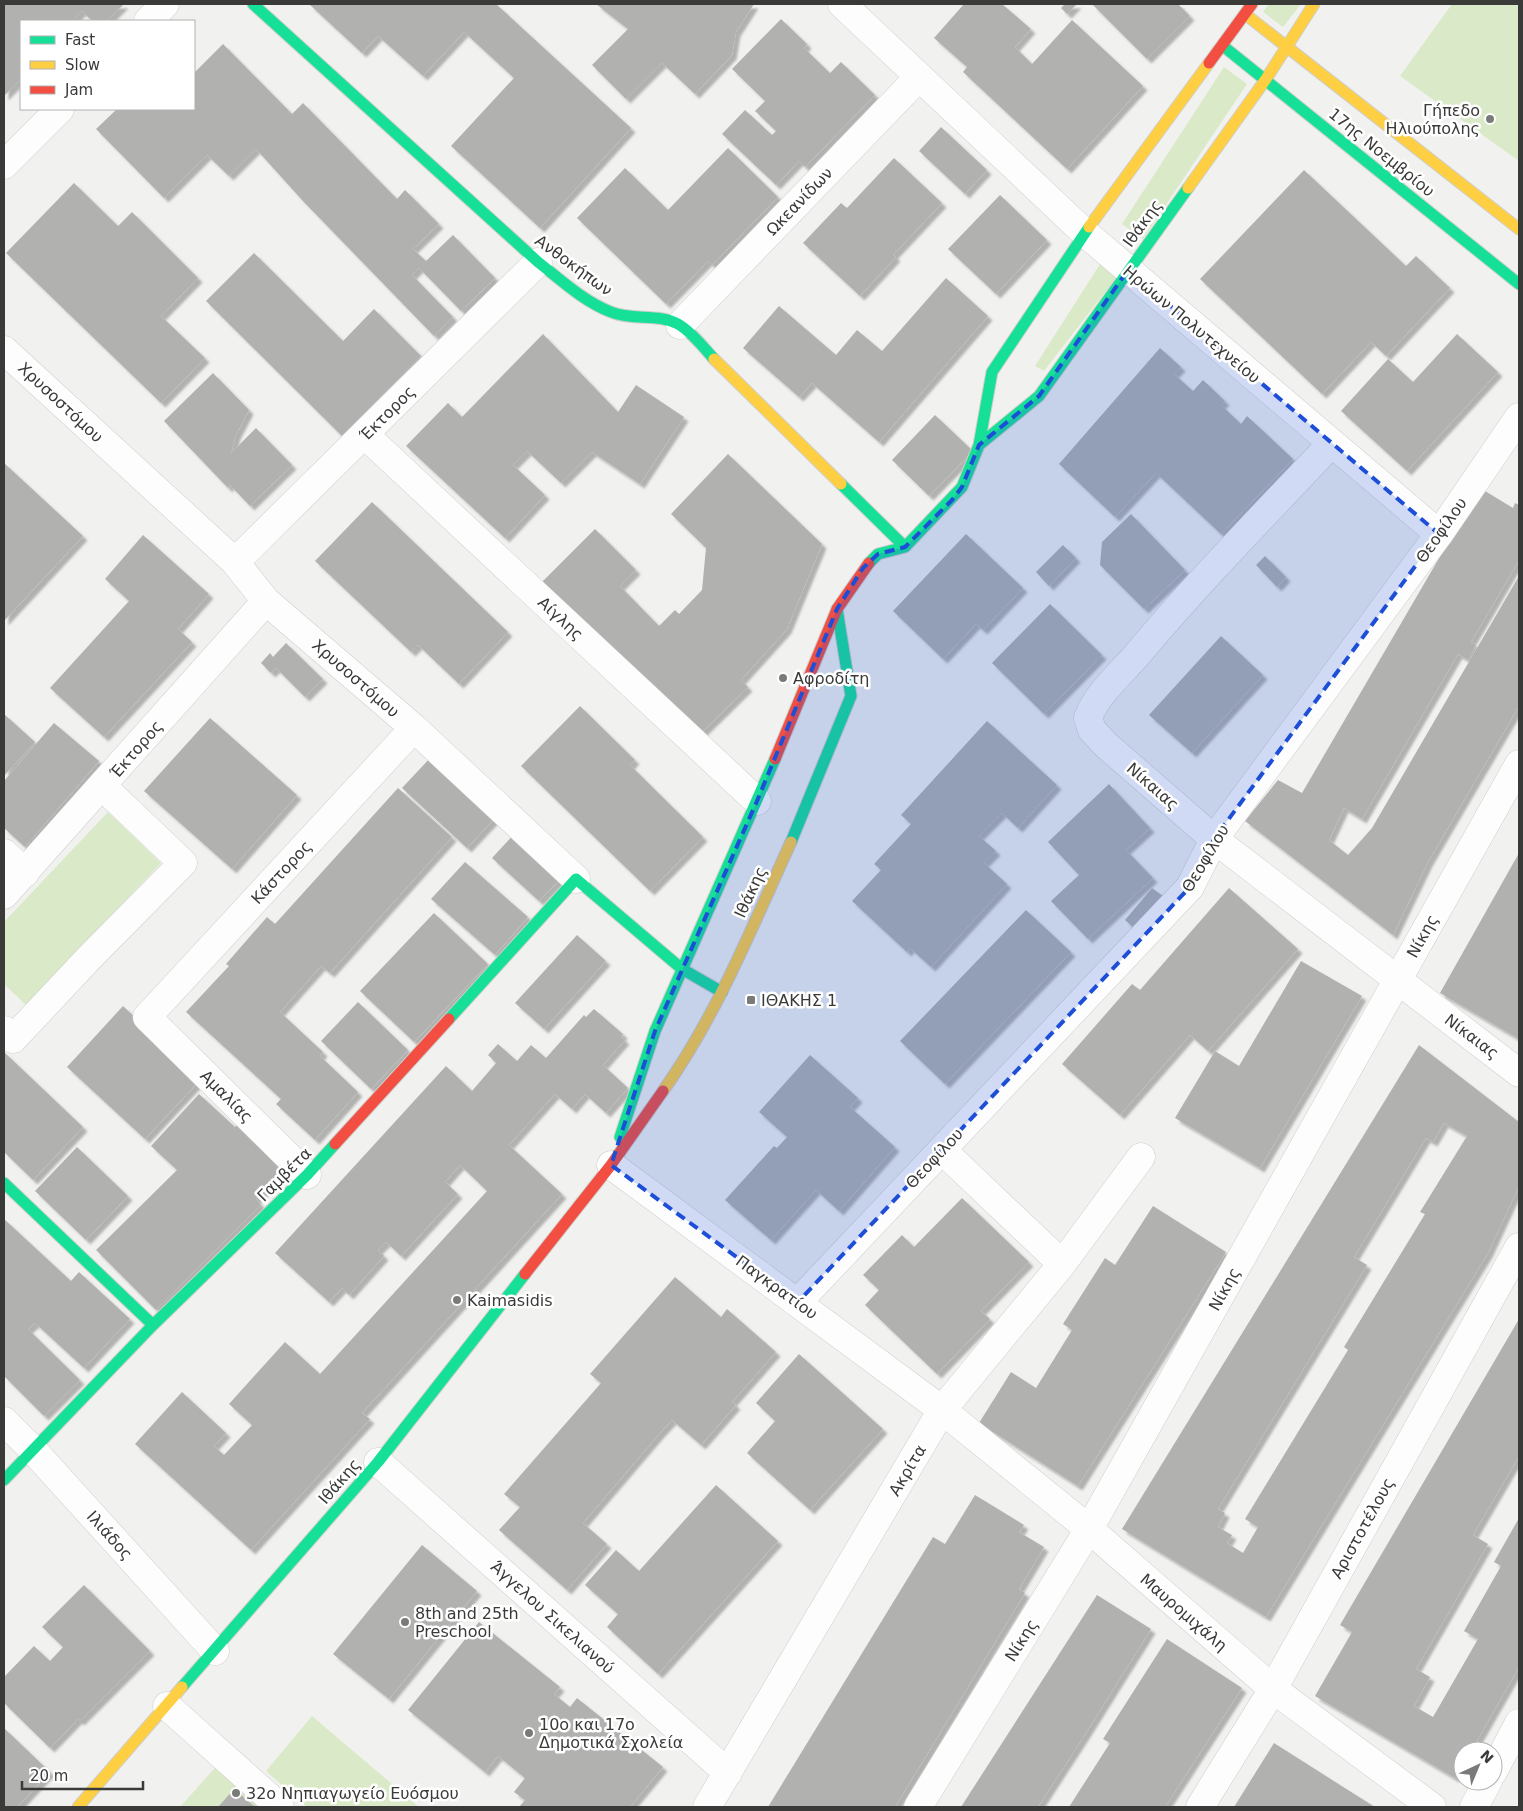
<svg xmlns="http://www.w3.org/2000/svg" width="1523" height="1811" font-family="'DejaVu Sans',sans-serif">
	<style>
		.green { fill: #dae9c7 }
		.building { fill: #b1b2b0; fill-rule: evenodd; filter: url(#shadow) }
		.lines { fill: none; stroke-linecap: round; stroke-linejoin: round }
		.street-casing { stroke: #cecfcd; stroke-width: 29 }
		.fast-casing { stroke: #cecfcd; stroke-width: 13 }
		.slow-casing { stroke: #cecfcd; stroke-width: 13 }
		.jam-casing { stroke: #cecfcd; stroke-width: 13 }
		.street { stroke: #fdfdfd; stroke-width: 28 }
		.fast { stroke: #16e098; stroke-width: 11 }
		.slow { stroke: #ffcf43; stroke-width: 11 }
		.jam { stroke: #f24e42; stroke-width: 11 }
		.marked { fill: #1d4ed8; fill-opacity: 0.2; stroke: #1d4ed8; stroke-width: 4; stroke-dasharray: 10 6; stroke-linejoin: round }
		.poi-dot { fill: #7a7b79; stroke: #fff; stroke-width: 2 }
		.labels { text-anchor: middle; stroke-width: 5; stroke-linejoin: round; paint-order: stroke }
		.poi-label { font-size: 16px; fill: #3a3b39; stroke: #fff; text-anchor: start }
		.street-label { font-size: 16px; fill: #3a3b39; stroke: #fff }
	</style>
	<defs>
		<filter id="shadow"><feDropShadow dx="4.5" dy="4.5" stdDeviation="1" flood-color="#0004"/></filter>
	</defs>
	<rect width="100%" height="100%" fill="#f1f2ef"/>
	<!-- green -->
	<path class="green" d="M 1269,4 L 1301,4 L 1283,27 L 1263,12 Z
		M 1452,4 L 1519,4 L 1519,161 L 1400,76 Z
		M 1224,67 L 1247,84 L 1143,239 L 1122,224 Z
		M 1102,261 L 1119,274 L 1044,371 L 1035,366 Z
		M 108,812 L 161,863 L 26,1005 L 4,984 L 4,922 Z
		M 312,1716 L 419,1807 L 307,1807 L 266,1771 Z
		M 222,1760 L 275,1807 L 180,1807 Z"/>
	<!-- building -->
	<path class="building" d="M 4,4 L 124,4 L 107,21 L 92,21 L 82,11 L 72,21 L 21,21 L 21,79 L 4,96 Z
		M 309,4 L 496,4 L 631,128 L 540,228 L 451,146 L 514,78 L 464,32 L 423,76 L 378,36 L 362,53 Z
		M 596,4 L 754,4 L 736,32 L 732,55 L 695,94 L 662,63 L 626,99 L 592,65 L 628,29 Z
		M 964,4 L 1002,4 L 1031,29 L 1015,47 L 1032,64 L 1072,20 L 1143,86 L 1067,169 L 963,72 L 967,67 L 934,38 Z
		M 1065,4 L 1077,4 L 1067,14 L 1061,8 Z
		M 1092,4 L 1181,4 L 1179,5 L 1190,16 L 1147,59 Z
		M 781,19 L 807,44 L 804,48 L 830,73 L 841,62 L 875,95 L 805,167 L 799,161 L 776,185 L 722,134 L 745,110 L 772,135 L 776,131 L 755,111 L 765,101 L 732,69 Z
		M 223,44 L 292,114 L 303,103 L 397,199 L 405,190 L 439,224 L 413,249 L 426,261 L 453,235 L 495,278 L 461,311 L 419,268 L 412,275 L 453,317 L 434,336 L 303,201 L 256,149 L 229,176 L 207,155 L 164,198 L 96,129 L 117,109 L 194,109 L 194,73 Z
		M 941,127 L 987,170 L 965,194 L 919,151 Z
		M 728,148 L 778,197 L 712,265 L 708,261 L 666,304 L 577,218 L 625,168 L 668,210 Z
		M 894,158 L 942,203 L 893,255 L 896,257 L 860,296 L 803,243 L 841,203 L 847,208 Z
		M 1304,170 L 1406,266 L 1416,256 L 1450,288 L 1386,356 L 1371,342 L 1322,394 L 1200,279 Z
		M 74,183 L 118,226 L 132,212 L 198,278 L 161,316 L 205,358 L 161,403 L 6,253 Z
		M 1000,195 L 1047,240 L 996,294 L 948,249 Z
		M 254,253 L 343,341 L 374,309 L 421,356 L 342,436 L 206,301 Z
		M 946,278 L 988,316 L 879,442 L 812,383 L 799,397 L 743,348 L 779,306 L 836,355 L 857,330 L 882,351 Z
		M 543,334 L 618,412 L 636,385 L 684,417 L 640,484 L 592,452 L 561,483 L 527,451 L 513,465 L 545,495 L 505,538 L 406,446 L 448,403 L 462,417 Z
		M 1457,334 L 1498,372 L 1407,471 L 1341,411 L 1388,359 L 1413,382 Z
		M 1160,348 L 1181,367 L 1174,374 L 1193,391 L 1203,380 L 1225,401 L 1221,405 L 1241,424 L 1247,416 L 1293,459 L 1221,534 L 1156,473 L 1115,517 L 1059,464 Z
		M 213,373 L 249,410 L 236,435 L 231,453 L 256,428 L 292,465 L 250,506 L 230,485 L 228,488 L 164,421 Z
		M 935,415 L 973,451 L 929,496 L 892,460 Z
		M 728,454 L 822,544 L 787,629 L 741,680 L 748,687 L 697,737 L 541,583 L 595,529 L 636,570 L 620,586 L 659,626 L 675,610 L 679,614 L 702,590 L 706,548 L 671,514 Z
		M 4,463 L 83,536 L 4,621 Z
		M 1480,488 L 1513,508 L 1515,503 L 1519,505 L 1519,560 L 1471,642 L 1476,645 L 1468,660 L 1458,654 L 1362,819 L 1344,808 L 1329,840 L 1348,855 L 1372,828 L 1519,576 L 1519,706 L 1428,862 L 1393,935 L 1245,821 L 1278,780 L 1302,793 Z
		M 372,502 L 508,632 L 459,684 L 418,645 L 411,652 L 315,561 Z
		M 1131,514 L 1185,570 L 1144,609 L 1100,565 L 1102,542 Z
		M 966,534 L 1023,588 L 983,630 L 976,624 L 943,659 L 893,611 Z
		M 143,535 L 209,594 L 178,629 L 192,642 L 104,737 L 50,688 L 129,601 L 105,579 Z
		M 1063,545 L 1076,558 L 1049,586 L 1036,572 Z
		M 1265,556 L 1286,577 L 1277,587 L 1256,565 Z
		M 1050,604 L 1102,655 L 1044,714 L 992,663 Z
		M 1221,636 L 1263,675 L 1192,753 L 1149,715 Z
		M 286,643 L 323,679 L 305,697 L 276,668 L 271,673 L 261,663 L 270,653 L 273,657 Z
		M 580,706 L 635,760 L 630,765 L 703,837 L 650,891 L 521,766 Z
		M 4,714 L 35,742 L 4,776 Z
		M 210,718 L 297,795 L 232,869 L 144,791 Z
		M 987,721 L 1057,785 L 1018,828 L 1002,813 L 979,836 L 996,851 L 984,863 L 1007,884 L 931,967 L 910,948 L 907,952 L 852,901 L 881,870 L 874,864 L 911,824 L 901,815 Z
		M 54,723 L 99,761 L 25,847 L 4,828 L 4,781 Z
		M 432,756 L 496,817 L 467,848 L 402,788 Z
		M 1109,784 L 1150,828 L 1126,850 L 1153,878 L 1088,939 L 1051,901 L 1079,875 L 1048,842 Z
		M 398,788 L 452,837 L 330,973 L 321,966 L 280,1012 L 323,1052 L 320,1056 L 358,1092 L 315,1140 L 276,1104 L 281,1099 L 186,1012 L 229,966 L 226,964 L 267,917 L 275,924 Z
		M 516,832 L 563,876 L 539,901 L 492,858 Z
		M 1519,853 L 1519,1039 L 1440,993 Z
		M 465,862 L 528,917 L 495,955 L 431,899 Z
		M 1152,888 L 1163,896 L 1135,929 L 1125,920 Z
		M 1229,888 L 1298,949 L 1208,1051 L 1190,1035 L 1120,1115 L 1062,1064 L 1132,984 L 1140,990 Z
		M 1026,910 L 1071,952 L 945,1084 L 900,1041 Z
		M 434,913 L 488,964 L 414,1042 L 360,991 Z
		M 577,935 L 606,961 L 544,1029 L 515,1003 Z
		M 1301,961 L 1362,996 L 1260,1168 L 1175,1118 L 1215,1051 L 1239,1066 Z
		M 358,1002 L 408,1050 L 371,1089 L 321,1041 Z
		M 123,1006 L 201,1079 L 145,1139 L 67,1067 Z
		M 594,1009 L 623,1034 L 621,1037 L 625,1040 L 603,1065 L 628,1088 L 606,1113 L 585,1094 L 572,1109 L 555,1094 L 509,1145 L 562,1194 L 362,1413 L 370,1419 L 251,1550 L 135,1444 L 182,1392 L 226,1433 L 214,1446 L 224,1455 L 252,1425 L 229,1404 L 285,1342 L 320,1374 L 487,1191 L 460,1165 L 445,1182 L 458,1194 L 401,1256 L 386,1242 L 378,1250 L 384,1256 L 349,1295 L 342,1288 L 329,1302 L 275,1253 L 446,1066 L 472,1091 L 496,1063 L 488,1055 L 498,1044 L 517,1061 L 531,1045 L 546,1058 L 584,1015 L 586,1017 Z
		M 1419,1045 L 1519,1122 L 1519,1186 L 1488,1253 L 1266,1617 L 1122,1529 ZM 1444,1123 L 1467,1136 L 1420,1212 L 1425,1214 L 1344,1347 L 1348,1350 L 1245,1519 L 1258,1527 L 1243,1553 L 1227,1543 L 1232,1535 L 1218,1527 L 1225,1513 L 1218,1509 L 1367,1265 L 1354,1257 L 1426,1138 L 1433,1142 Z
		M 4,1052 L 83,1127 L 33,1180 L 4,1152 Z
		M 810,1055 L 858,1098 L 850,1107 L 895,1147 L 839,1211 L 816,1190 L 771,1240 L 725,1200 L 774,1146 L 777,1148 L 787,1137 L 759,1112 Z
		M 199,1094 L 235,1127 L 245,1117 L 291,1165 L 256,1199 L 261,1205 L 156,1310 L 96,1250 L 177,1170 L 151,1146 Z
		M 77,1147 L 128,1196 L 86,1240 L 35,1191 Z
		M 962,1198 L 1029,1262 L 981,1311 L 990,1319 L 937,1374 L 865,1305 L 879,1290 L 863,1275 L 902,1235 L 914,1247 Z
		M 1153,1206 L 1226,1252 L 1078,1486 L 979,1423 L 1011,1372 L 1036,1388 L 1072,1330 L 1063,1324 L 1105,1258 L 1115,1265 Z
		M 4,1219 L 71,1281 L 79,1272 L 130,1319 L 84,1368 L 35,1323 L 28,1329 L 80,1380 L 44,1416 L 4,1376 Z
		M 675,1277 L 721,1317 L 727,1309 L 776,1352 L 732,1402 L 736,1405 L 701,1445 L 672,1420 L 659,1434 L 583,1523 L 607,1544 L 567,1590 L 499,1530 L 520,1507 L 504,1494 L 601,1383 L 590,1374 Z
		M 1519,1319 L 1519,1456 L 1473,1535 L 1488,1544 L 1416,1669 L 1430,1677 L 1414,1706 L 1433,1717 L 1478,1639 L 1464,1631 L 1501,1566 L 1494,1562 L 1519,1518 L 1519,1667 L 1471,1751 L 1463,1751 L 1463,1765 L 1455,1778 L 1315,1696 L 1352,1632 L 1340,1625 Z
		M 799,1354 L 883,1429 L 810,1510 L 747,1453 L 775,1421 L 756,1403 Z
		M 716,1485 L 778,1541 L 658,1674 L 607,1627 L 618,1614 L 585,1585 L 616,1550 L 639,1571 Z
		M 975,1495 L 1024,1525 L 1019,1532 L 1044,1547 L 1019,1589 L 1025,1593 L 895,1807 L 768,1807 L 933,1537 L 945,1544 Z
		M 422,1545 L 477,1591 L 389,1699 L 333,1654 Z
		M 84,1585 L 150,1651 L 80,1721 L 78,1719 L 50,1748 L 4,1703 L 4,1677 L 34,1646 L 50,1661 L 63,1647 L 42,1627 Z
		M 1097,1595 L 1151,1629 L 1084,1736 L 1038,1807 L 961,1807 Z
		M 479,1622 L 560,1687 L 554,1694 L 570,1707 L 577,1698 L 663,1767 L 630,1807 L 519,1807 L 525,1800 L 514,1792 L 525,1778 L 498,1756 L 485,1772 L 408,1710 Z
		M 1167,1639 L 1242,1688 L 1165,1807 L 1069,1807 L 1110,1743 L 1103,1739 Z
		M 4,1728 L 50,1772 L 17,1807 L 4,1807 Z
		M 1274,1743 L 1348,1790 L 1375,1807 L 1234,1807 Z
		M 234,1789 L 255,1807 L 218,1807 Z"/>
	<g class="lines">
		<defs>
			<path id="street" d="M 842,4 L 1085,233 L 1439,534
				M 148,21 L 165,4
				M 4,165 L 60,109
				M 680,325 L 919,77
				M 4,350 L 235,562 L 266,601 L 414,728 L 576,879
				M 365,435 L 757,801
				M 1332,443 C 1266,513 1198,582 1136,656 C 1120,674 1096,695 1088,718 L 1092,730 L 1106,745 L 1214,839 L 1519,1073
				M 235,562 L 538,262
				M 4,853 L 25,873
				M 4,895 L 266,601
				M 4,1030 L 13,1039 L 89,958 L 183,863 L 102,786
				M 942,1150 L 1062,1264
				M 611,1165 L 942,1410 L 1089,1529 L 1273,1689 L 1432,1807
				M 307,1175 L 147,1017 L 414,728
				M 798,1302 L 1190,887 L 1214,839 L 1439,534 L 1519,417
				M 4,1421 L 33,1450 L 215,1651
				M 378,1462 L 728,1773
				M 167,1706 L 280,1807
				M 1493,1772 L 1519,1723
				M 707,1807 L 942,1410 L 1062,1264 L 1141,1157
				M 918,1807 L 1089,1529 L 1519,764
				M 1200,1807 L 1273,1689 L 1519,1247
				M 1474,1807 L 1488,1781"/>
			<path id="fast" d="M 253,4 L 538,262 C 561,280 583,301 611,312 C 632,321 658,313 678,324 C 692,332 704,348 714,359
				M 1223,46 L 1519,284
				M 979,445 L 1039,396 L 1188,188
				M 841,484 L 905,547
				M 869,563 L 878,554 L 905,547 L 962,487 L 979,445 L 992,372 L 1089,227
				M 791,842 L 851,696 L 837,609
				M 449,1019 L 576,879 L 682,969 L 722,992
				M 620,1137 L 655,1031 L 775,759
				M 4,1183 L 153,1325
				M 4,1480 L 153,1325 L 307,1175 L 335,1144
				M 182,1687 L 378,1462 L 525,1274"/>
			<path id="slow" d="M 1245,14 L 1519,229
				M 1188,188 L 1266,79 L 1314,4
				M 1089,227 L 1209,63
				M 714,359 L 841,484
				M 663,1091 C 717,1015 752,927 791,842
				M 78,1807 L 182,1687"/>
			<path id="jam" d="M 1209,63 L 1252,4
				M 775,759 L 837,609 L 869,563
				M 335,1144 L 449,1019
				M 525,1274 L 611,1165 L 663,1091"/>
		</defs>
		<!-- street casing -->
		<use href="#street" class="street-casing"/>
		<!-- fast casing -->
		<use href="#fast" class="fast-casing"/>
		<!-- slow casing -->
		<use href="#slow" class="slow-casing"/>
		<!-- jam casing -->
		<use href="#jam" class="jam-casing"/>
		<!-- street -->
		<use href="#street" class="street"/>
		<!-- fast -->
		<use href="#fast" class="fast"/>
		<!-- slow -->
		<use href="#slow" class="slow"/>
		<!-- jam -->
		<use href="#jam" class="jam"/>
	</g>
	<!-- marked area -->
	<path class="marked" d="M 1128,270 L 1439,534 L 1214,839 L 1190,887 L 798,1302 L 611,1165 L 655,1031 L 757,801 L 837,609 L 863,568 L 878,554 L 905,547 L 952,500 L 962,487 L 979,445 L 1039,396 Z"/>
	<!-- markers -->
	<g class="poi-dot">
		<circle cx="1490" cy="119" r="5"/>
		<circle cx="783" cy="678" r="5"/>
		<rect x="746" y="995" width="10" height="10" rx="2.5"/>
		<circle cx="457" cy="1300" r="5"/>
		<circle cx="405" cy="1622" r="5"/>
		<circle cx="529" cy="1733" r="5"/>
		<circle cx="236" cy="1793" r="5"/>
	</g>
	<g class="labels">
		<!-- poi labels -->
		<g class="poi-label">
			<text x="1480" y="116" text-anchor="end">Γήπεδο<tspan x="1480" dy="18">Ηλιούπολης</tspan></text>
			<text x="793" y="684">Αφροδίτη</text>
			<text x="761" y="1006">ΙΘΑΚΗΣ 1</text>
			<text x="467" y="1306">Kaimasidis</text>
			<text x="415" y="1619">8th and 25th<tspan x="415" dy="18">Preschool</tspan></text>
			<text x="539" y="1730">10ο και 17ο<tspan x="539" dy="18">Δημοτικά Σχολεία</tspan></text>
			<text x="246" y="1799">32ο Νηπιαγωγείο Ευόσμου</text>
		</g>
		<!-- street labels -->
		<g class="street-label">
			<text transform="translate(1382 152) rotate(39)" y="6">17ης Νοεμβρίου</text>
			<text transform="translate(799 201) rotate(-46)" y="6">Ωκεανίδων</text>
			<text transform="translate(1142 223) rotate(-54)" y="6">Ιθάκης</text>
			<text transform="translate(574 265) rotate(36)" y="6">Ανθοκήπων</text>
			<text transform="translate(1192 324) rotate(40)" y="6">Ηρώων Πολυτεχνείου</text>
			<text transform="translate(61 402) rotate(43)" y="6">Χρυσοστόμου</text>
			<text transform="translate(387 413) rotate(-45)" y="6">Έκτορος</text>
			<text transform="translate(1441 530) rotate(-55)" y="6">Θεοφίλου</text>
			<text transform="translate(561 618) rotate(43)" y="6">Αίγλης</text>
			<text transform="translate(356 678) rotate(41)" y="6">Χρυσοστόμου</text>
			<text transform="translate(136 749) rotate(-49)" y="6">Έκτορος</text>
			<text transform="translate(1153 786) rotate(41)" y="6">Νίκαιας</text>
			<text transform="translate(1205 858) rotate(-59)" y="6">Θεοφίλου</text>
			<text transform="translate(281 872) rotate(-47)" y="6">Κάστορος</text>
			<text transform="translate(750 892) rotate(-65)" y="6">Ιθάκης</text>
			<text transform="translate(1422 936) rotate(-61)" y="6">Νίκης</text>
			<text transform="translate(1472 1036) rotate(37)" y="6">Νίκαιας</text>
			<text transform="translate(227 1096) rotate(45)" y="6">Αμαλίας</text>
			<text transform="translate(934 1158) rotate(-47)" y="6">Θεοφίλου</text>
			<text transform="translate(284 1174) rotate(-45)" y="6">Γαμβέτα</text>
			<text transform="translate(777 1287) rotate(36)" y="6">Παγκρατίου</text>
			<text transform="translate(1224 1289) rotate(-61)" y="6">Νίκης</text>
			<text transform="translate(907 1470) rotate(-59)" y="6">Ακρίτα</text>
			<text transform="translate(339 1481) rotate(-49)" y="6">Ιθάκης</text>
			<text transform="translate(1362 1528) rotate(-61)" y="6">Αριστοτέλους</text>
			<text transform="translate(110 1535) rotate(48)" y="6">Ιλιάδος</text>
			<text transform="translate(1184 1612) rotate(41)" y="6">Μαυρομιχάλη</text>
			<text transform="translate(553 1617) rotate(42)" y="6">Άγγελου Σικελιανού</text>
			<text transform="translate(1021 1640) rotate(-58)" y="6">Νίκης</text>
		</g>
	</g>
	<!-- border -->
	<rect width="1523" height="1811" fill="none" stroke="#3a3b39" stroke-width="10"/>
	<!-- legend -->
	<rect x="20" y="20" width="175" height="90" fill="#ffffff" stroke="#b0b1b0"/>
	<rect x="30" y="36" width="25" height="8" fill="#16e098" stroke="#b0b1b0"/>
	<text x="65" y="45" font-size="15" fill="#3a3b39">Fast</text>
	<rect x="30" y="61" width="25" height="8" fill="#ffcf43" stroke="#b0b1b0"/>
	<text x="65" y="70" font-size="15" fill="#3a3b39">Slow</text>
	<rect x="30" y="86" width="25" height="8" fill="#f24e42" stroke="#b0b1b0"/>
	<text x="65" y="95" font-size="15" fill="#3a3b39">Jam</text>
	<!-- north arrow -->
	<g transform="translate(1478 1766) rotate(44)"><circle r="24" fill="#ffffff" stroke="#b0b1b0"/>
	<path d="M0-4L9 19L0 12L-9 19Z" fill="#7a7b79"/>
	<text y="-8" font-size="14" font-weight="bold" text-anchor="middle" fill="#3a3b39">N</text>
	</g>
	<!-- scale -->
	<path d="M22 1781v8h121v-8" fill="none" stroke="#3a3b39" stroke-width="2.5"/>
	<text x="30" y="1781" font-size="15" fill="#3a3b39" stroke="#ffffff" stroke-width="4" paint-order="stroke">20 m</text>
</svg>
